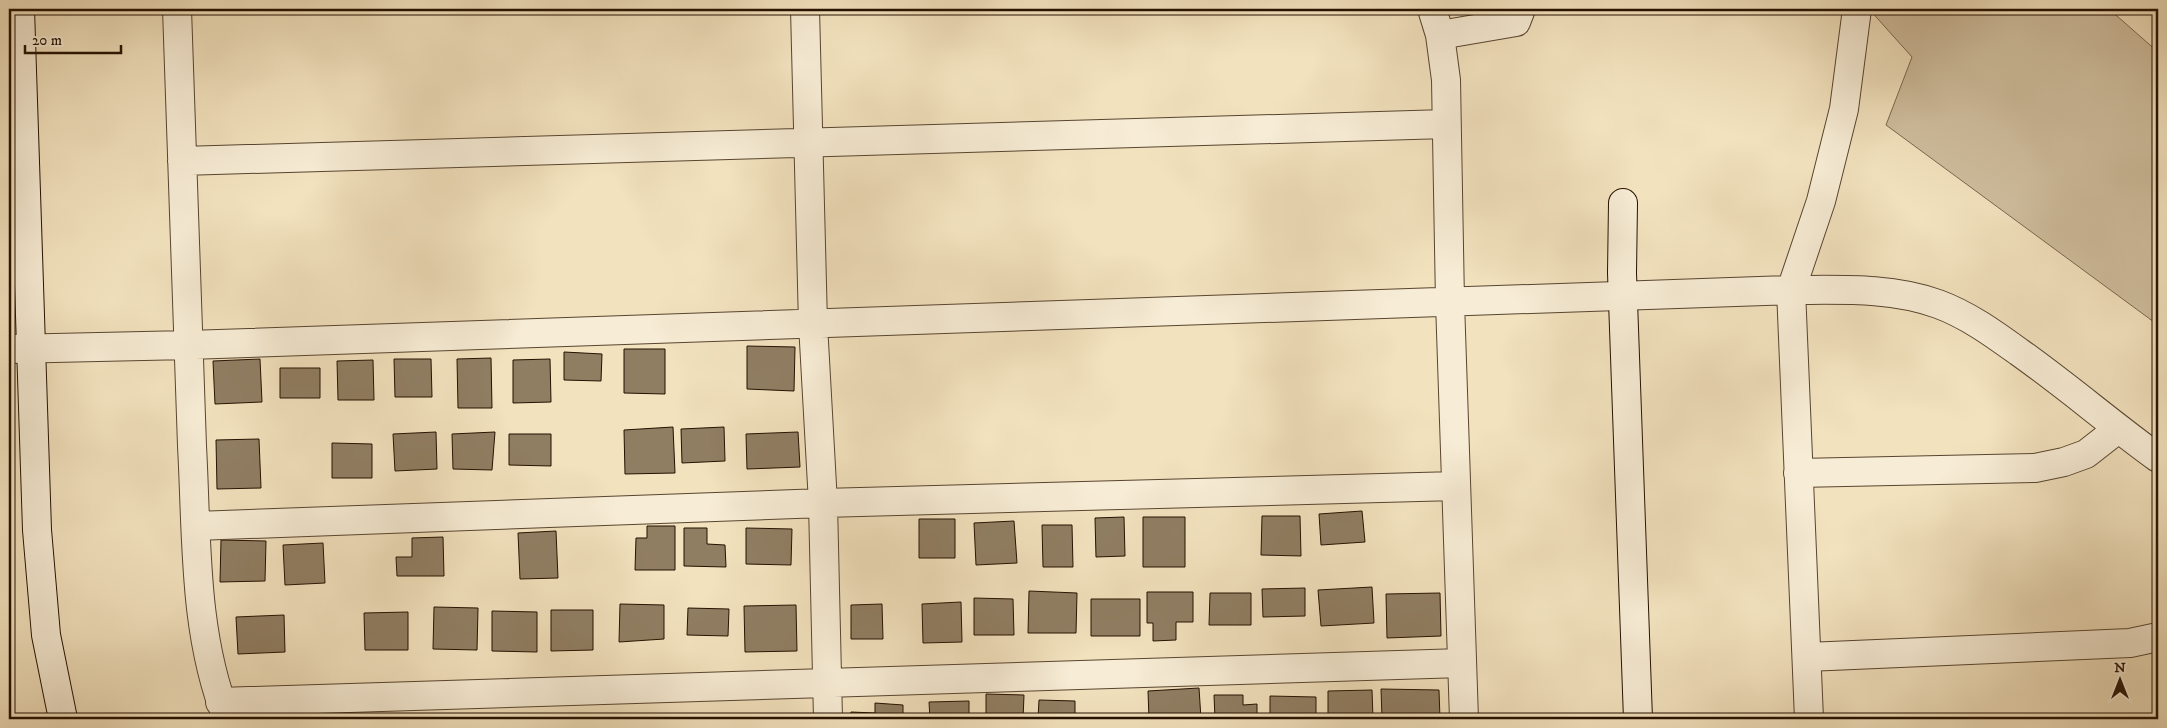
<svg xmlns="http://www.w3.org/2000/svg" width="2167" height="728" font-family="'IM FELL DW Pica',serif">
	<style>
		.green { fill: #cfbe9e; stroke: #7a684f }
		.building { fill: #907e63; stroke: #251100 }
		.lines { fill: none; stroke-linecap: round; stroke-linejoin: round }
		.street-casing { stroke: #584530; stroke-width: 30 }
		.secondary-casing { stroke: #251100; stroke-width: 30 }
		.street { stroke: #f7ecd5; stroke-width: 28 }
		.secondary { stroke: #f7ecd5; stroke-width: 28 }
	</style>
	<rect width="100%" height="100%" fill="#f2e2be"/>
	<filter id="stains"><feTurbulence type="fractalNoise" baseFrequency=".004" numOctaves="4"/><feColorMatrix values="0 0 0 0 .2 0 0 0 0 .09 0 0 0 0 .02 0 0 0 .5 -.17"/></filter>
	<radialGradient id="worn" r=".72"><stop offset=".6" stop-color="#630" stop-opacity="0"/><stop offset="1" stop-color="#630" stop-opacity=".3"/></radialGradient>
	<!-- green -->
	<path class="green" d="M 1869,9 L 2109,9 L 2158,52 L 2158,325 L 1886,125 L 1912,57 Z"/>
	<!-- building -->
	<path class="building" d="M 747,346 L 795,347 L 794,391 L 747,389 Z
		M 624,349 L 665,349 L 665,394 L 624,393 Z
		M 564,352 L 602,354 L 601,381 L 564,380 Z
		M 491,358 L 492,408 L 458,408 L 457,359 Z
		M 260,359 L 262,402 L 215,404 L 213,361 Z
		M 394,359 L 431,359 L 432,397 L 395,397 Z
		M 550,359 L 551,402 L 513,403 L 513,360 Z
		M 373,360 L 374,400 L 338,400 L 337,361 Z
		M 280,368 L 320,368 L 320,398 L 280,398 Z
		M 673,427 L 675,473 L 625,474 L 624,430 Z
		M 724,427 L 725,461 L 682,463 L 681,429 Z
		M 436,432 L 437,469 L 395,471 L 393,434 Z
		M 495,432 L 492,470 L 453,469 L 452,434 Z
		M 798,432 L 800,467 L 747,469 L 746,434 Z
		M 509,434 L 551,434 L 551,466 L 509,465 Z
		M 259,439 L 261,488 L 217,489 L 216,440 Z
		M 332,443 L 372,444 L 372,478 L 332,478 Z
		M 1362,511 L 1365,542 L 1321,545 L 1319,514 Z
		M 1262,516 L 1300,516 L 1301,556 L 1261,555 Z
		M 1124,517 L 1125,556 L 1096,557 L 1095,518 Z
		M 1143,517 L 1185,517 L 1185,567 L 1143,567 Z
		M 919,519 L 955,519 L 955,558 L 919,558 Z
		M 1014,521 L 1017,563 L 976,565 L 974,523 Z
		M 1042,525 L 1072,525 L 1073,567 L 1043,567 Z
		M 647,526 L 675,526 L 675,570 L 635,570 L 636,538 L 647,538 Z
		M 684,528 L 707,528 L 707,544 L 725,545 L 726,567 L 684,566 Z
		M 746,528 L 792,529 L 791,565 L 746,564 Z
		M 556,531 L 558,578 L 520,579 L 518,533 Z
		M 443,537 L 444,576 L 397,576 L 396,557 L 412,557 L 412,538 Z
		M 221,540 L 266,541 L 265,581 L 220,582 Z
		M 323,543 L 325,583 L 285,585 L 283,545 Z
		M 1372,587 L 1374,623 L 1321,626 L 1318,590 Z
		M 1305,588 L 1305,616 L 1263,617 L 1262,589 Z
		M 1029,591 L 1077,593 L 1076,633 L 1028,633 Z
		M 1147,592 L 1193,592 L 1193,622 L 1176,622 L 1176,640 L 1153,641 L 1153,623 L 1147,623 Z
		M 1210,593 L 1251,593 L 1251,625 L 1209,625 Z
		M 1440,593 L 1441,636 L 1387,638 L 1386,594 Z
		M 974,598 L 1013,599 L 1014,635 L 974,635 Z
		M 1091,599 L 1140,599 L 1140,636 L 1091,636 Z
		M 961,602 L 962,642 L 923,643 L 922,604 Z
		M 620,604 L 664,605 L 664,639 L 619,642 Z
		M 882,604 L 883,639 L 851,639 L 851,605 Z
		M 796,605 L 797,651 L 745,652 L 744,606 Z
		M 434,607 L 478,608 L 477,650 L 433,649 Z
		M 688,608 L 729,609 L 728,636 L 687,635 Z
		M 551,610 L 593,610 L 593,650 L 551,651 Z
		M 492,611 L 537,612 L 537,652 L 492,651 Z
		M 408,612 L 408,650 L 365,650 L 364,613 Z
		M 284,615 L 285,652 L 238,654 L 236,617 Z
		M 1199,688 L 1201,719 L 1149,719 L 1148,691 Z
		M 1381,689 L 1439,690 L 1440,719 L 1382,719 Z
		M 1372,690 L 1373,719 L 1328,719 L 1328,691 Z
		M 986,694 L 1024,695 L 1023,719 L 986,719 Z
		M 1214,695 L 1243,695 L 1243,705 L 1257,704 L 1257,719 L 1215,719 Z
		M 1270,696 L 1316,697 L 1316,719 L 1270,719 Z
		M 1039,700 L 1075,701 L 1075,719 L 1038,719 Z
		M 969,701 L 969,719 L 930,719 L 929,702 Z
		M 875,703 L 903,705 L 903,719 L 850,719 L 851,712 L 875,713 Z"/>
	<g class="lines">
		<defs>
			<path id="street" d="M 177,9 C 182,155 186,301 192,446 C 197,537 193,633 227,718
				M 805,9 L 813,324 L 823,503 L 828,719
				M 1432,9 L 1440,35 L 1446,80 L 1450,302 L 1464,719
				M 1440,35 L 1516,22 L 1521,9
				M 182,161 L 1446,124
				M 9,349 L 188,345 L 1791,290 C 1840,290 1891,287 1938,304 C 1968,315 1994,334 2019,352 C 2067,386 2111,424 2158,458
				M 1798,473 L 2035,468 L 2064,462 L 2086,454 L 2118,429
				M 196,526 L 823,503 L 1456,486
				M 1807,657 L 2130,643 L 2158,637
				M 220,702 L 1462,663
				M 1809,719 L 1791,290 L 1821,201 L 1844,109 L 1857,9"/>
			<path id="secondary" d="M 20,9 L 37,530 L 46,635 L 63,719
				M 1623,203 L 1622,273 L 1638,719"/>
		</defs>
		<!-- street casing -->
		<use href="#street" class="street-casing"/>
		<!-- secondary casing -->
		<use href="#secondary" class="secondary-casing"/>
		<!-- street -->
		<use href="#street" class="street"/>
		<!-- secondary -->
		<use href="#secondary" class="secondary"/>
	</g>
	<!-- margin -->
	<rect width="2167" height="728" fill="none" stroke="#f2e2be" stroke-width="30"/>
	<rect x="10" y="10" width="2147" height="708" fill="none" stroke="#251100" stroke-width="2.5"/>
	<rect x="15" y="15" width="2137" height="698" fill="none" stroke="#251100"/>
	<!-- north arrow -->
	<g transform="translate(2120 680)" stroke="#f7ecd5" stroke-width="4" paint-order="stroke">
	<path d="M0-4L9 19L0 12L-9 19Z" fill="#251100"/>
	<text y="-8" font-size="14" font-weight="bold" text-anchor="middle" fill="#251100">N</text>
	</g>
	<!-- scale -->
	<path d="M25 45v8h96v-8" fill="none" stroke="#251100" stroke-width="2.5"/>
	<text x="32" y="45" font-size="15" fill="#251100" stroke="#f7ecd5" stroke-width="4" paint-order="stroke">20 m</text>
	<rect width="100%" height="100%" filter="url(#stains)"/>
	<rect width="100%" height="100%" fill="url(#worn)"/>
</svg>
